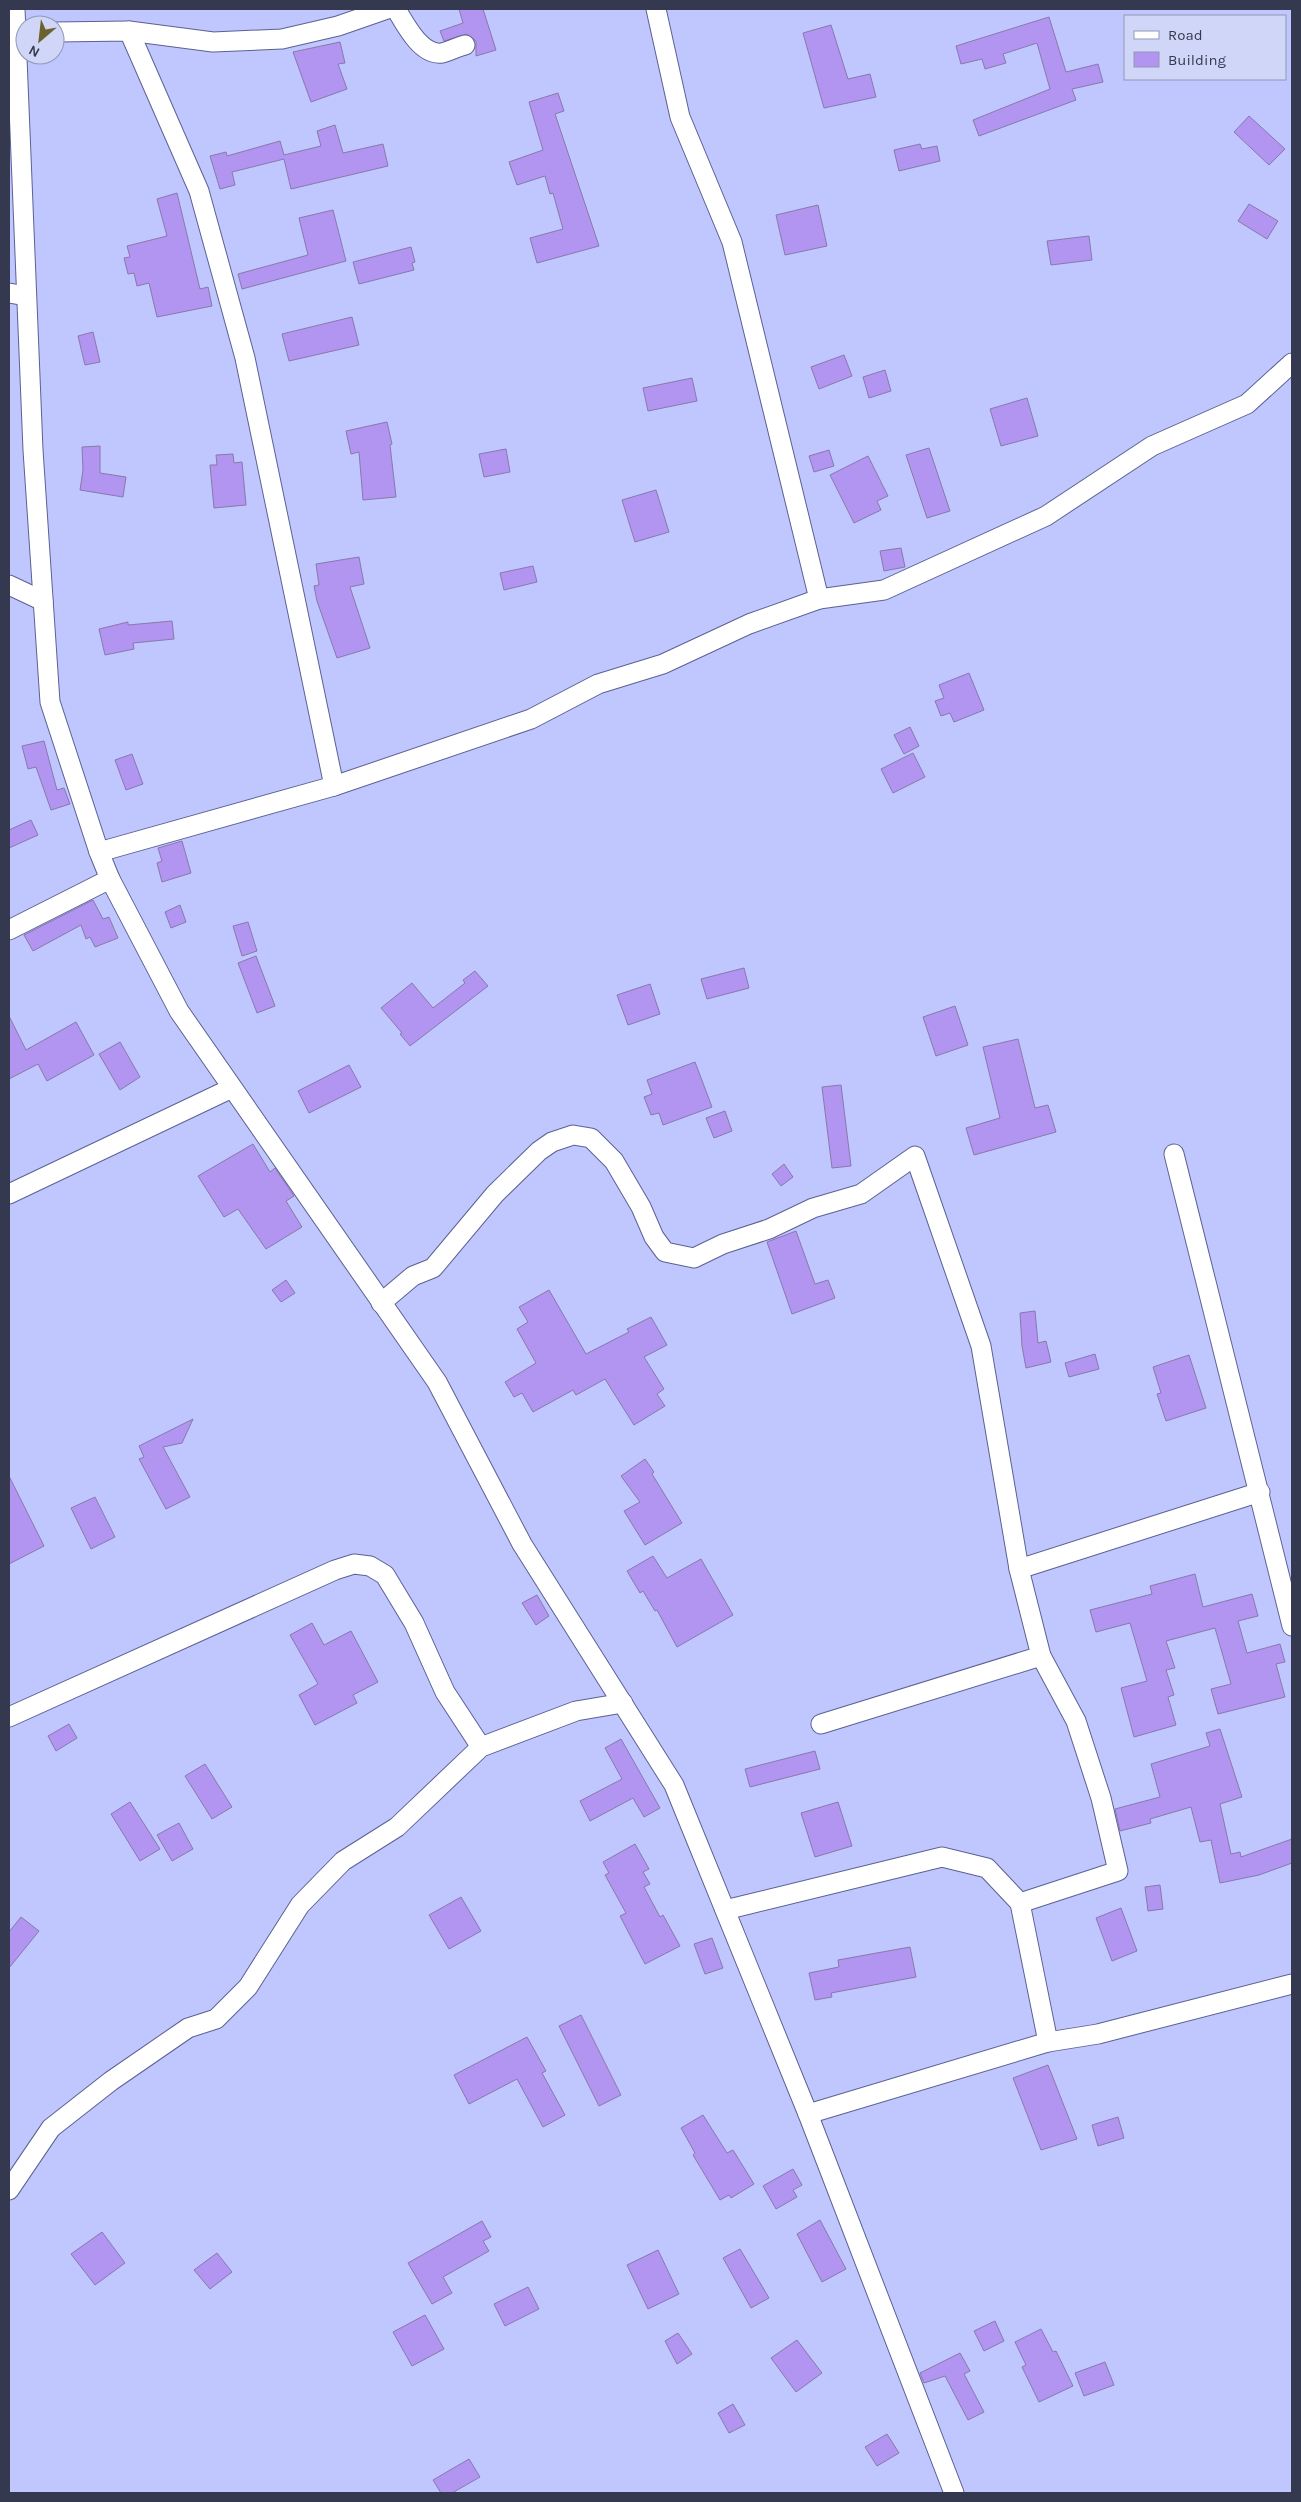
<svg xmlns="http://www.w3.org/2000/svg" width="1301" height="2502" viewBox="0 0 1301 2502" font-family="Karla,sans-serif">
<style>
.building{fill:#b294f1;stroke:#8879ac}
.lines{fill:none;stroke-linecap:round;stroke-linejoin:round}
.minor-casing{stroke:#5b6192;stroke-width:21}
.minor{stroke:#fff;stroke-width:19}
</style>
<rect width="100%" height="100%" fill="#bfc7fe"/>
<g class="building">
<polygon points="459,9 483,9 496,50 476,56 476,41 467,34 444,41 440,31 463,23"/>
<polygon points="1049,17 1066,72 1098,64 1103,82 1072,89 1076,100 979,136 973,120 1050,89 1037,43 1003,54 1006,63 985,69 982,59 961,64 956,46"/>
<polygon points="831,25 848,79 870,74 876,97 824,108 803,33"/>
<polygon points="340,42 345,63 338,64 347,89 311,102 293,52"/>
<polygon points="558,93 564,111 555,114 599,246 537,263 530,238 563,229 553,193 550,194 545,176 517,185 509,162 543,150 529,102"/>
<polygon points="1249,116 1285,149 1269,165 1234,132"/>
<polygon points="335,125 343,153 383,144 388,166 291,189 284,159 232,172 235,185 220,189 210,156 226,152 227,156 280,141 284,155 321,146 317,131"/>
<polygon points="920,144 922,149 937,146 940,161 899,171 894,150"/>
<polygon points="177,193 200,289 208,287 212,306 157,317 149,283 137,286 134,273 128,274 124,258 130,257 127,246 167,236 157,199"/>
<polygon points="1249,204 1278,221 1267,239 1238,221"/>
<polygon points="818,205 827,246 785,255 776,215"/>
<polygon points="333,210 346,261 242,289 238,274 308,255 299,218"/>
<polygon points="1089,236 1092,260 1051,265 1047,241"/>
<polygon points="411,247 415,262 412,263 414,270 359,284 353,262"/>
<polygon points="352,317 359,345 289,361 282,334"/>
<polygon points="93,332 100,362 85,365 78,336"/>
<polygon points="844,355 852,376 819,389 811,367"/>
<polygon points="885,370 891,391 869,398 863,377"/>
<polygon points="692,378 697,401 648,411 643,388"/>
<polygon points="1027,398 1038,436 1001,446 990,409"/>
<polygon points="387,422 392,444 390,445 396,497 363,500 359,452 351,454 346,431"/>
<polygon points="100,446 100,473 126,477 123,497 80,490 83,470 82,447"/>
<polygon points="929,448 950,511 927,518 906,455"/>
<polygon points="506,449 510,472 484,477 479,454"/>
<polygon points="829,450 834,466 814,472 809,456"/>
<polygon points="233,454 234,463 242,462 246,505 214,508 210,465 217,465 216,455"/>
<polygon points="868,456 888,496 877,501 881,510 854,523 830,475"/>
<polygon points="656,490 669,532 635,542 622,500"/>
<polygon points="901,548 905,567 884,571 880,551"/>
<polygon points="359,557 364,584 350,587 370,648 337,658 317,601 314,586 319,585 316,564"/>
<polygon points="533,566 537,582 504,590 500,573"/>
<polygon points="172,621 174,639 133,643 134,649 105,655 99,629 128,622 128,625"/>
<polygon points="969,673 984,710 954,722 950,713 941,716 935,701 944,698 939,685"/>
<polygon points="910,727 919,746 904,754 894,735"/>
<polygon points="44,741 57,790 64,788 70,804 51,810 36,767 28,769 22,746"/>
<polygon points="913,753 925,777 893,793 881,769"/>
<polygon points="132,754 143,784 126,790 115,760"/>
<polygon points="31,820 38,835 9,848 9,830"/>
<polygon points="182,841 191,873 162,882 157,863 162,861 158,848"/>
<polygon points="93,900 103,919 109,917 118,938 95,947 90,937 86,939 81,925 33,951 24,935"/>
<polygon points="180,905 186,922 171,928 165,912"/>
<polygon points="248,922 257,951 242,956 233,926"/>
<polygon points="256,956 275,1006 257,1013 238,963"/>
<polygon points="744,968 749,988 707,999 701,979"/>
<polygon points="475,971 488,986 410,1046 400,1034 402,1033 381,1008 412,983 433,1008 465,983 463,980"/>
<polygon points="650,984 660,1014 628,1025 617,995"/>
<polygon points="955,1006 968,1045 936,1056 923,1017"/>
<polygon points="9,1016 26,1050 76,1022 94,1055 47,1081 38,1064 9,1079"/>
<polygon points="1018,1039 1035,1108 1048,1105 1056,1132 974,1155 966,1128 1000,1118 983,1047"/>
<polygon points="120,1042 140,1077 120,1090 99,1054"/>
<polygon points="695,1062 712,1107 663,1125 659,1113 651,1115 644,1097 652,1094 647,1080"/>
<polygon points="349,1065 361,1087 309,1113 298,1091"/>
<polygon points="841,1085 851,1166 832,1168 822,1087"/>
<polygon points="725,1111 732,1131 714,1138 706,1118"/>
<polygon points="253,1144 270,1172 275,1168 294,1196 286,1201 302,1227 266,1249 238,1209 224,1217 198,1176"/>
<polygon points="784,1164 793,1177 781,1186 772,1174"/>
<polygon points="796,1231 815,1284 828,1280 835,1298 792,1314 767,1242"/>
<polygon points="286,1280 295,1293 281,1302 272,1290"/>
<polygon points="549,1290 586,1354 629,1332 627,1329 651,1317 667,1345 644,1357 664,1389 657,1394 665,1406 634,1425 605,1379 576,1395 573,1390 533,1412 522,1393 514,1397 505,1382 536,1363 517,1329 528,1322 519,1307"/>
<polygon points="1035,1311 1038,1343 1046,1341 1051,1362 1026,1368 1022,1346 1020,1313"/>
<polygon points="1095,1354 1099,1369 1069,1377 1065,1363"/>
<polygon points="1189,1355 1206,1408 1166,1421 1157,1394 1161,1393 1153,1367"/>
<polygon points="193,1419 182,1443 163,1447 190,1497 166,1509 139,1459 144,1457 139,1446"/>
<polygon points="645,1459 654,1472 652,1474 682,1523 645,1545 624,1511 640,1502 621,1476"/>
<polygon points="9,1476 44,1546 9,1564"/>
<polygon points="95,1497 115,1537 91,1549 71,1508"/>
<polygon points="653,1556 667,1578 701,1559 733,1615 677,1647 657,1610 655,1611 643,1591 640,1593 627,1571"/>
<polygon points="1195,1574 1203,1607 1252,1594 1258,1616 1238,1621 1247,1653 1280,1644 1285,1662 1276,1664 1285,1697 1218,1714 1211,1689 1231,1684 1215,1628 1166,1641 1175,1668 1166,1670 1174,1695 1168,1697 1176,1725 1134,1737 1121,1688 1147,1681 1130,1623 1096,1632 1090,1610 1152,1594 1150,1586"/>
<polygon points="537,1595 549,1616 536,1625 522,1603"/>
<polygon points="312,1623 324,1645 351,1631 378,1682 353,1695 357,1703 315,1725 299,1695 318,1684 290,1635"/>
<polygon points="69,1724 77,1738 56,1751 48,1736"/>
<polygon points="1220,1729 1242,1797 1220,1804 1231,1854 1240,1852 1241,1857 1292,1839 1292,1863 1259,1875 1220,1883 1211,1840 1200,1842 1191,1807 1150,1819 1151,1823 1120,1831 1115,1809 1160,1797 1151,1764 1210,1746 1206,1733"/>
<polygon points="621,1739 660,1808 644,1817 633,1798 590,1821 580,1801 622,1779 605,1748"/>
<polygon points="815,1751 820,1769 750,1787 745,1769"/>
<polygon points="205,1764 232,1807 212,1819 185,1776"/>
<polygon points="130,1802 160,1849 140,1861 111,1814"/>
<polygon points="838,1802 852,1846 815,1857 801,1813"/>
<polygon points="179,1823 193,1849 172,1861 157,1835"/>
<polygon points="635,1844 649,1869 643,1872 650,1884 644,1887 660,1917 663,1915 680,1946 645,1964 620,1916 626,1913 605,1875 609,1873 603,1862"/>
<polygon points="1160,1885 1163,1909 1148,1911 1145,1887"/>
<polygon points="461,1897 481,1931 449,1949 429,1915"/>
<polygon points="1121,1908 1137,1951 1112,1961 1096,1918"/>
<polygon points="21,1917 39,1931 9,1968 9,1932"/>
<polygon points="712,1938 723,1968 705,1974 694,1944"/>
<polygon points="910,1947 916,1977 831,1993 832,1997 815,2000 809,1973 839,1967 838,1960"/>
<polygon points="581,2015 621,2095 599,2106 559,2026"/>
<polygon points="527,2037 546,2071 542,2073 565,2115 543,2127 517,2079 469,2104 454,2075"/>
<polygon points="1048,2065 1077,2139 1041,2150 1013,2078"/>
<polygon points="703,2115 727,2153 733,2150 754,2184 731,2198 729,2195 720,2200 693,2155 695,2153 681,2128"/>
<polygon points="1118,2117 1124,2138 1098,2146 1092,2125"/>
<polygon points="793,2169 802,2185 793,2190 797,2197 776,2209 763,2186"/>
<polygon points="820,2220 846,2269 822,2282 797,2234"/>
<polygon points="482,2221 491,2237 483,2241 489,2251 443,2277 452,2293 432,2304 408,2263"/>
<polygon points="102,2232 125,2263 95,2285 71,2254"/>
<polygon points="740,2249 769,2298 751,2308 723,2258"/>
<polygon points="658,2250 679,2294 648,2309 627,2265"/>
<polygon points="217,2253 232,2272 210,2289 194,2270"/>
<polygon points="528,2287 539,2309 505,2326 494,2304"/>
<polygon points="425,2315 444,2349 412,2366 393,2332"/>
<polygon points="995,2321 1004,2341 984,2351 974,2331"/>
<polygon points="1041,2329 1053,2352 1056,2351 1073,2386 1039,2402 1022,2367 1026,2365 1015,2342"/>
<polygon points="678,2333 692,2354 677,2364 665,2341"/>
<polygon points="797,2340 822,2373 796,2392 771,2358"/>
<polygon points="960,2353 970,2371 964,2374 984,2412 968,2420 945,2376 924,2383 920,2373"/>
<polygon points="1105,2362 1114,2385 1084,2396 1075,2373"/>
<polygon points="733,2404 745,2425 729,2433 718,2413"/>
<polygon points="887,2434 899,2453 877,2466 865,2447"/>
<polygon points="469,2459 480,2477 452,2493 441,2493 433,2480"/>
</g>
<g class="lines">
<defs>
<g id="minor">
<polyline points="15,9 33,450 50,702 99,852 110,879 179,1011 437,1382 522,1544 674,1785 808,2114 954,2493"/>
<path d="M396,9c9,15 25,47 46,44 8,-2 15,-6 23,-8"/>
<polyline points="656,9 680,117 732,242 819,599"/>
<polyline points="129,31 199,191 245,358 334,786"/>
<polyline points="55,32 129,31 213,42 282,39 338,26 387,9"/>
<polyline points="9,293 26,296"/>
<polyline points="9,585 43,601"/>
<polyline points="99,852 334,786 531,719 598,684 663,664 749,624 819,599 884,590 1046,516 1152,446 1247,404 1292,363"/>
<polyline points="9,930 110,879"/>
<polyline points="1174,1154 1292,1626"/>
<polyline points="9,1194 232,1088"/>
<polyline points="381,1303 413,1276 433,1268 495,1194 539,1151 552,1142 573,1135 591,1138 614,1161 641,1207 654,1237 665,1252 694,1258 723,1244 769,1229 813,1208 861,1194 915,1156 981,1346 1019,1569"/>
<polyline points="9,1717 335,1570 354,1564 370,1566 385,1575 414,1623 445,1692 481,1747"/>
<polyline points="821,1724 1041,1656 1019,1569 1260,1492"/>
<polyline points="1020,1903 1118,1871 1101,1798 1076,1721 1041,1656"/>
<polyline points="725,1910 942,1857 987,1868 1020,1903 1048,2042"/>
<polyline points="808,2114 1048,2042 1098,2034 1292,1984"/>
<polyline points="9,2190 51,2128 111,2081 188,2028 216,2019 248,1987 300,1905 343,1861 397,1827 481,1747 576,1711 623,1703"/>
</g>
</defs>
<use href="#minor" class="minor-casing"/>
<use href="#minor" class="minor"/>
</g>
<rect width="1301" height="2502" fill="none" stroke="#35394f" stroke-width="20"/>
<rect x="1124" y="15" width="162" height="65" fill="#d0d6f8" stroke="#9297b4"/>
<rect x="1134" y="31" width="25" height="8" fill="#ffffff" stroke="#9297b4"/>
<text x="1168" y="40" font-size="15" fill="#35394f">Road</text>
<rect x="1134" y="52" width="25" height="15" fill="#b294f1" stroke="#9297b4"/>
<text x="1168" y="65" font-size="15" fill="#35394f">Building</text>
<g transform="translate(40 40) rotate(208)"><circle r="24" fill="#d0d6f8" stroke="#9297b4"/>
<path d="M0-4L9 19L0 12L-9 19Z" fill="#6c622e"/>
<text y="-8" font-size="14" font-weight="bold" text-anchor="middle" fill="#35394f">N</text>
</g>
</svg>
